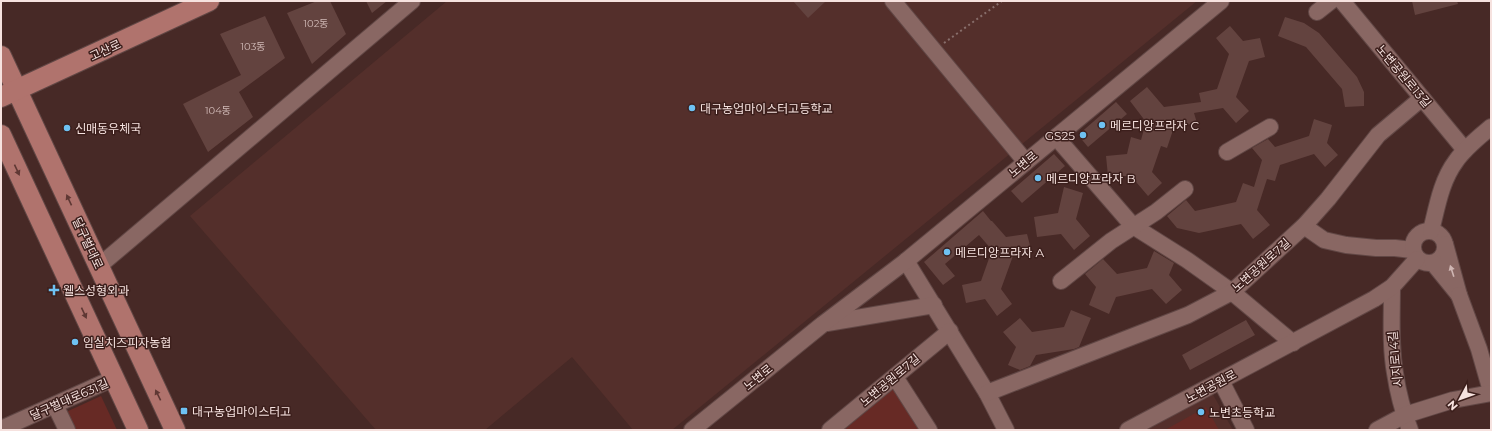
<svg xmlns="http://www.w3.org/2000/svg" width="1492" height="431" viewBox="0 0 1492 431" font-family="Montserrat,'Noto Sans KR',sans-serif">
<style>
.built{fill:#542f2b}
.green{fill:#672a25}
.building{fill:#63433f}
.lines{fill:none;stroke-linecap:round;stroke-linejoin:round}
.minor-casing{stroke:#614745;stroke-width:18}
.major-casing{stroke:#614745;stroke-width:22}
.path{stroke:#886e6b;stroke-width:2;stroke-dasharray:2 3;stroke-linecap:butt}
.minor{stroke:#896763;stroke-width:16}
.major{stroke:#b0736d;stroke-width:20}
.oneway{fill:#5f3834}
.oneway2{fill:#d0b7b4}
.poi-dot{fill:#6ec2f3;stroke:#3c1f1c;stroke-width:1.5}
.labels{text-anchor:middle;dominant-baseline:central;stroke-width:3;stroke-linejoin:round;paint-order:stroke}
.number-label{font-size:10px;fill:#d1bab7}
.street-label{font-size:12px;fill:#f6e2df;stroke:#3c1f1c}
.poi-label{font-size:12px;fill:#f6e2df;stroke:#3c1f1c;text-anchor:start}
</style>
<rect width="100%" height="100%" fill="#472926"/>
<g class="built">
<polygon points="447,1 1197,1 672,430 633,430 572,357 485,430 376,430 190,216"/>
<polygon points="1212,393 1233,430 1146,430"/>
</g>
<g class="green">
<polygon points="893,389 921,430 844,430"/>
<polygon points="101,396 117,430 75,430 66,412"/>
<polygon points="1206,407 1219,430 1165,430"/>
</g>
<g class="building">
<polygon points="317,1 330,1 346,34 312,64 287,13"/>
<polygon points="366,1 387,1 372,13"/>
<polygon points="793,1 826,1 808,18"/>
<polygon points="1412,1 1457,1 1458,4 1415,15"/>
<polygon points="265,16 285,58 239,92 253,117 208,152 183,104 241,75 220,34"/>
<polygon points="1285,17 1304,23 1319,33 1357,77 1364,92 1364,106 1345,107 1342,89 1306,47 1278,36"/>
<polygon points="1230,26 1243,41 1260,38 1265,57 1249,61 1236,97 1249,111 1236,123 1223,108 1194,113 1197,123 1174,127 1167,148 1161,146 1152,172 1162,183 1148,196 1131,176 1108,176 1106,156 1127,154 1131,137 1141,140 1146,122 1130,101 1147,87 1164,107 1201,102 1199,93 1217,89 1229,54 1216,38"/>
<polygon points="1116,102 1127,114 1088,147 1078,135"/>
<polygon points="1314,119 1332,125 1327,143 1338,155 1325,167 1314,154 1280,165 1275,181 1267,179 1257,210 1270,225 1253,239 1241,224 1199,233 1177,228 1167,216 1186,200 1195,211 1236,202 1243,183 1254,187 1262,160 1252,148 1268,139 1275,147 1309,136"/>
<polygon points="1054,154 1065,166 1022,203 1011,191"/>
<polygon points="1064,187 1083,193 1076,219 1090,236 1074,250 1061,234 1037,237 1034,217 1058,213"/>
<polygon points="983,211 991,221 992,221 1006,237 1027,234 1032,253 1013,256 1001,289 1012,304 997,316 985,299 966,303 962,285 981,281 992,250 979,235 945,264 955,276 943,285 924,262"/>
<polygon points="1154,251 1174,263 1169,275 1182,290 1166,304 1152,289 1116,297 1109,314 1089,305 1096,287 1085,274 1103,259 1117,274 1147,268"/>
<polygon points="1071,310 1091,318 1079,347 1074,349 1036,355 1030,366 1020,370 1008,365 1016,347 1003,332 1020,318 1032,332 1064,327"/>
<polygon points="1246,320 1255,335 1190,370 1182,355"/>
</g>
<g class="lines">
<defs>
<g id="minor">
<polyline points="893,1 1026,162"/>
<polyline points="1342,1 1465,150"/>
<polyline points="1317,12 1331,1"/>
<polyline points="1056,137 1133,226 1187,260 1232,292 1293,343"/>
<polyline points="1227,152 1270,127"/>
<polyline points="1304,226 1324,240 1346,245 1376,248 1395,248 1412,250"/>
<circle cx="1429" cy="247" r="16"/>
<path d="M1431,231c6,-24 10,-50 25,-70 9,-13 23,-24 35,-34"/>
<polyline points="906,261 987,393 1006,430"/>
<polyline points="1433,263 1459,295 1445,244"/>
<polyline points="99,266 412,1"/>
<polyline points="1061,281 1111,241 1156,212 1185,189"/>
<path d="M1392,287c0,29 -2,58 3,86 3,20 8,39 15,57"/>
<polyline points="1459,295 1479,349 1491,391"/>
<polyline points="827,323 934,305"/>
<polyline points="895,377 929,430"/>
<polyline points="1221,381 1246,430"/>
<polyline points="987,393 1188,315 1232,292 1304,226 1328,199 1378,135 1422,98"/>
<polyline points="55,405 67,430"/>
<polyline points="1,429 114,378"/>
<polyline points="692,430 823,324 906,261 1221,1"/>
<polyline points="830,430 950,331"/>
<polyline points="1128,430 1374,299 1392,287 1417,259"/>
<polyline points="1377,430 1405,415 1453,400 1491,393"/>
</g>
<g id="major">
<polyline points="1,56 175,430"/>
<polyline points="1,97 209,1"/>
<polyline points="1,135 138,430"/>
</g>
</defs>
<use href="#minor" class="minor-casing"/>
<use href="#major" class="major-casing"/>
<polyline class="path" points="944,43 1002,1"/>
<use href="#minor" class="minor"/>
<use href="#major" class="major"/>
</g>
<defs><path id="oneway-solid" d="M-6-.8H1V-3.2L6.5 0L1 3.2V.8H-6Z"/></defs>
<g class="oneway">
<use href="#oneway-solid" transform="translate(17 170) rotate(65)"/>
<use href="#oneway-solid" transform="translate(69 200) rotate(-115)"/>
<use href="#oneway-solid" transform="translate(84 313) rotate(65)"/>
<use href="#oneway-solid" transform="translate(158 395) rotate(-116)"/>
</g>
<use class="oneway2" href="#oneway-solid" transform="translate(1452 271) rotate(-108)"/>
<g class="poi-dot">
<circle cx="692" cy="108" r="4"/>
<circle cx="1102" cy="125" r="4"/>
<circle cx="67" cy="128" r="4"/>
<circle cx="1083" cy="135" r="4"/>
<circle cx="1038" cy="178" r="4"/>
<circle cx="947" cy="252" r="4"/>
<path d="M52 284h4v4h4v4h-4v4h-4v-4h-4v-4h4z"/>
<circle cx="75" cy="342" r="4"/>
<rect x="180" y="407" width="8" height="8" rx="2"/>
<circle cx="1201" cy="412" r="4"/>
</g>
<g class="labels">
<g class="number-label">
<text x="316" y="23">102동</text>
<text x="253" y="46">103동</text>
<text x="218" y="110">104동</text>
</g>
<g class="street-label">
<text transform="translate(105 50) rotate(-25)">고산로</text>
<text transform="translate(1404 76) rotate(50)">노변공원로13길</text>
<text transform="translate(1023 164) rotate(-40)">노변로</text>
<text transform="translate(88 243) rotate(65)">달구벌대로</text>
<text transform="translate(1261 265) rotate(-42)">노변공원로7길</text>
<text transform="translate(1395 359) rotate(-96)">시지로14길</text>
<text transform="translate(758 377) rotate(-39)">노변로</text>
<text transform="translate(890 380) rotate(-40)">노변공원로7길</text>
<text transform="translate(1211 386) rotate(-28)">노변공원로</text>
<text transform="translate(69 399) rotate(-24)">달구벌대로631길</text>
</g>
<g class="poi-label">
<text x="700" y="108">대구농업마이스터고등학교</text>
<text x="1110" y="125">메르디앙프라자 C</text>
<text x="75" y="128">신매동우체국</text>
<text x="1075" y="135" text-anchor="end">GS25</text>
<text x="1046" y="178">메르디앙프라자 B</text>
<text x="955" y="252">메르디앙프라자 A</text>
<text x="63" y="290">웰스성형외과</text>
<text x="83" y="342">임실치즈피자농협</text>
<text x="192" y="411">대구농업마이스터고</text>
<text x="1209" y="412">노변초등학교</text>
</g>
</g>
<rect width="1492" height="431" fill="none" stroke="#f6e2df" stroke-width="4"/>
<g transform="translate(1460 399) rotate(229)" stroke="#3c1f1c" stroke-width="3" paint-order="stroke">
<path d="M0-3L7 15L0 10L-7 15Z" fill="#f6e2df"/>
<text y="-6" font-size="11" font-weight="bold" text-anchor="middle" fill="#f6e2df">N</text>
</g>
</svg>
